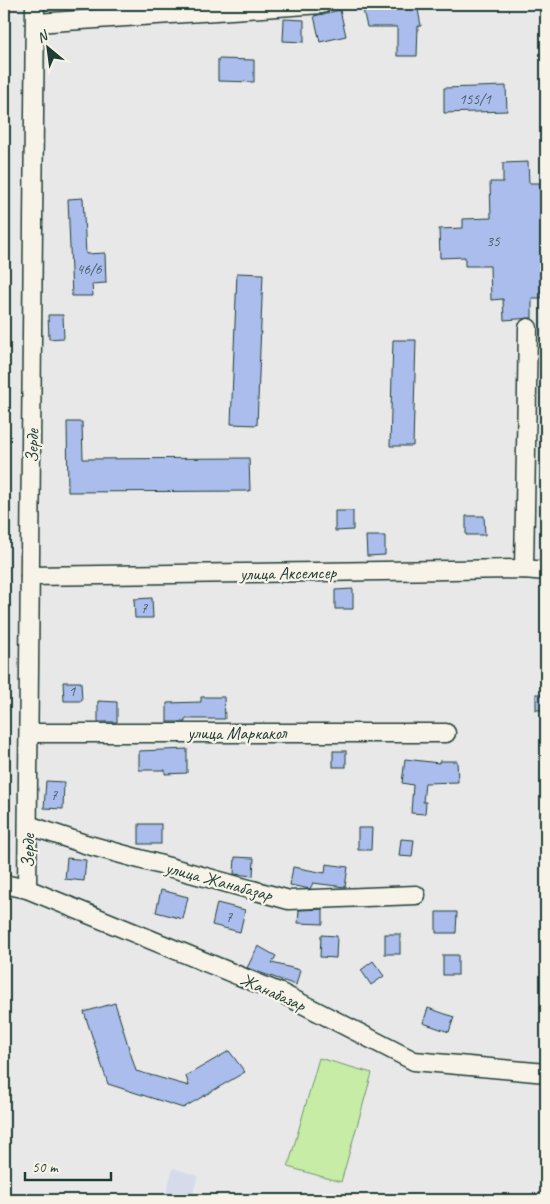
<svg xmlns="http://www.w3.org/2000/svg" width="550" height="1204" viewBox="0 0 550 1204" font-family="Caveat,sans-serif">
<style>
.built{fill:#d5dbea}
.pitch{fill:#c6eca6;stroke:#72946d}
.building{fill:#aabdec;stroke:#1f3d34}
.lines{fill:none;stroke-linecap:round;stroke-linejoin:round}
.minor-casing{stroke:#1f3d34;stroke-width:21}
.minor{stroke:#f7f3e8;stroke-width:18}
.labels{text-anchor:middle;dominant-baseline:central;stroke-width:4.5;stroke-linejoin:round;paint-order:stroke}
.number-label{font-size:15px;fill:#425d62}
.street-label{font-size:18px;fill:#1f3d34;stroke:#f7f3e8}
</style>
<rect width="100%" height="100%" fill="#e8e8e9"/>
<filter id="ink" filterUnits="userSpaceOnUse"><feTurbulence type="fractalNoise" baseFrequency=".02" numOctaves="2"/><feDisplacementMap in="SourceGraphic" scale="10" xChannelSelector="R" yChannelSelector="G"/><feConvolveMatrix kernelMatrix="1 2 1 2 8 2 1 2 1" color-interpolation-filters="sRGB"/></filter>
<g filter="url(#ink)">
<polygon class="built" points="173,1168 198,1176 191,1200 164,1200"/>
<polygon class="pitch" points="319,1058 372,1073 341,1182 288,1167"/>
<g class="building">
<polygon points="402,4 417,4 421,26 418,26 417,56 397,56 397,27 367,27 363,10"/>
<polygon points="340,10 346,36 320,42 314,16"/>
<polygon points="284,19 304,20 304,42 283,41"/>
<polygon points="218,59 254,60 254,82 218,81"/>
<polygon points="506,86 507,111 444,113 444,88"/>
<polygon points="528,162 529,183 540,183 541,221 546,221 546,261 541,261 542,298 532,298 532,318 504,320 503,299 491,300 490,266 465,266 465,257 440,258 439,229 463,228 463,219 491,218 490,182 503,182 503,163"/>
<polygon points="83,198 86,254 105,253 106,283 92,284 93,296 72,296 68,199"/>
<polygon points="237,273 263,274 257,425 231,424"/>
<polygon points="48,315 63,315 64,338 49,339"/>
<polygon points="393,340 416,340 413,446 390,446"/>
<polygon points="67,422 82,422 83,459 249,458 250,491 68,492"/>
<polygon points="335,511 353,511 353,530 335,531"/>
<polygon points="466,516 484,516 485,535 466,535"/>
<polygon points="366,536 385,536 385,555 367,556"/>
<polygon points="353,589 353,609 335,609 335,590"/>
<polygon points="152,598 153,618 135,618 134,599"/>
<polygon points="63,682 81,682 82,701 64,701"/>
<rect x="536" y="694" width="10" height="16"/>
<polygon points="201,697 224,697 225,719 185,719 185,722 167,722 167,703 201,702"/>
<polygon points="98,701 117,702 117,722 98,722"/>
<polygon points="187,749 187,773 165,774 165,770 139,770 139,751"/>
<rect x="333" y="751" width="13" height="16"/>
<polygon points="405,759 439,763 439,761 457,761 458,782 425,783 423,802 426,802 425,814 411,813 413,785 402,783"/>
<polygon points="46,781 64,782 63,809 44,808"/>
<rect x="139" y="824" width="22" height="20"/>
<polygon points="358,828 372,828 371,850 358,850"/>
<polygon points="401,839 414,840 412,857 399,856"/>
<polygon points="235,857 254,858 253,876 234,874"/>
<polygon points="67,858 86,860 84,881 65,879"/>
<polygon points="326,864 348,867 345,887 313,883 310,889 290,885 293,867 325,873"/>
<polygon points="161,890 188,897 183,919 156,912"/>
<polygon points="217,903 245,910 240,932 212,925"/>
<polygon points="323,909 323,924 298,923 299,910"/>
<polygon points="436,912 457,912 456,933 436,933"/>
<rect x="385" y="934" width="15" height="20"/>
<polygon points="321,935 337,936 336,958 320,957"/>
<polygon points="258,946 276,956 272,963 300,970 296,985 247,968"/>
<rect x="443" y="955" width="15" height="20"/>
<polygon points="373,961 384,976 371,985 361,970"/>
<polygon points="115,1003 136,1071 189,1086 186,1076 229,1051 245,1072 183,1108 108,1084 84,1012"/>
<polygon points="428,1008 454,1017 449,1032 423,1023"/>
</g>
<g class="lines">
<defs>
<g id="minor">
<polyline points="36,23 322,4"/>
<polyline points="524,569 528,328"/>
<polyline points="30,576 524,569 546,571"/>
<polyline points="29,733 446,733"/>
<polyline points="28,825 85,844 289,900 416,895"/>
<polyline points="4,884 27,889 281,993 414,1061 546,1073"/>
<polyline points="27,889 35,4"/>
</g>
</defs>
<use href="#minor" class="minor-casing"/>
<use href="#minor" class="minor"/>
</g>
</g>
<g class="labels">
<g class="number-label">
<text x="475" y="99">155/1</text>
<text x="493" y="241">35</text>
<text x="89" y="269">46/6</text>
<text x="144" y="608">7</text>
<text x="72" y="691">1</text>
<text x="54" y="795">7</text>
<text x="229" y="917">7</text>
</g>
<g class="street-label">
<text transform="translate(32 446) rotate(-89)">Зерде</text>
<text transform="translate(288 573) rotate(-1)">улица Аксемсер</text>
<text x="237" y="733">улица Маркакол</text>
<text transform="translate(28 851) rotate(-90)">Зерде</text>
<text transform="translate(219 881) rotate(15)">улица Жанабазар</text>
<text transform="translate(273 992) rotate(24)">Жанабазар</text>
</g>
</g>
<rect width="550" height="1204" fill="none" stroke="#f7f3e8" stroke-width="20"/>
<rect x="10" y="10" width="530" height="1184" fill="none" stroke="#1f3d34" stroke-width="2" filter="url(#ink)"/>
<g transform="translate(48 48) rotate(331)" stroke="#f7f3e8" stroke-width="4" paint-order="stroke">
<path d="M0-4L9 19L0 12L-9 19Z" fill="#1f3d34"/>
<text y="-8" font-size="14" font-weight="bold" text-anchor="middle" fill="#1f3d34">N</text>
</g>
<path d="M25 1172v8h86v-8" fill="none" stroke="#1f3d34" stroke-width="2.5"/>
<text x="32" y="1172" font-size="15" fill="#1f3d34" stroke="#f7f3e8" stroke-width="4" paint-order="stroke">50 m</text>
</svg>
